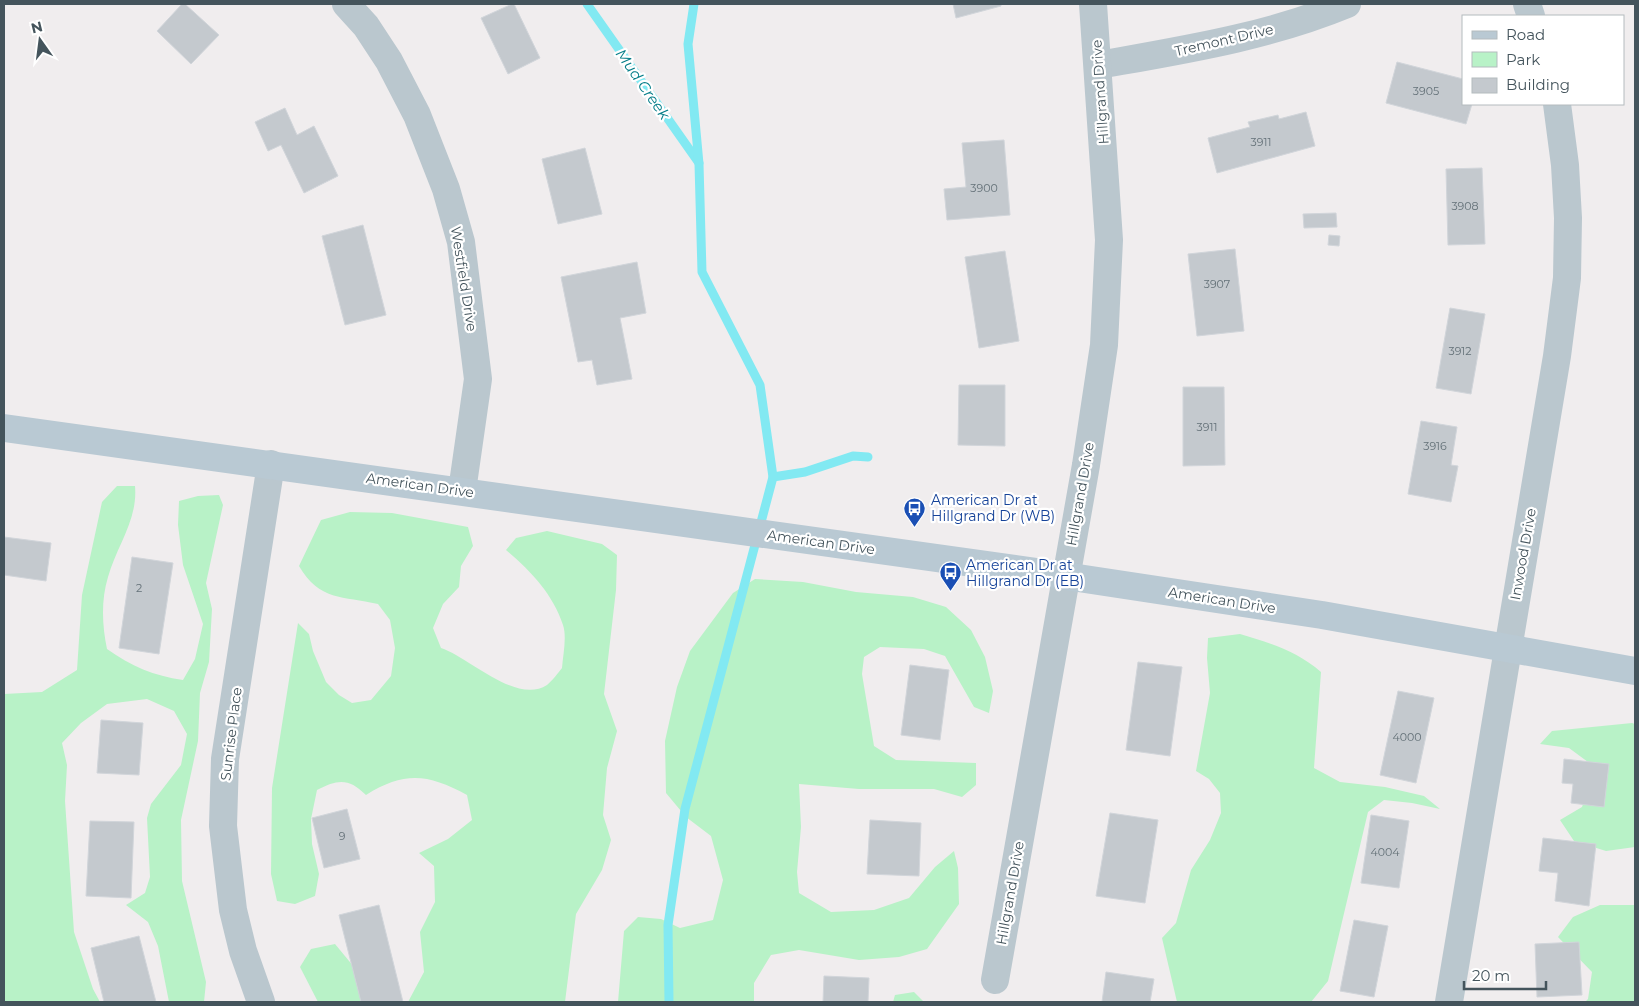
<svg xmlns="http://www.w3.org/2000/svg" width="1639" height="1006" viewBox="0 0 1639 1006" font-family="Montserrat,sans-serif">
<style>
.green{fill:#b8f2c7}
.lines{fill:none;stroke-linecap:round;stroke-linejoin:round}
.stream{stroke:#82e9f2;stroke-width:9}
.building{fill:#c4c9ce;stroke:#d1d5da}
.street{stroke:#bac7ce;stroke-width:28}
.secondary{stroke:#b9c9d3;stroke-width:28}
.labels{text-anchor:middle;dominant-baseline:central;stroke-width:4.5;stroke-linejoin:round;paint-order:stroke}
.number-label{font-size:11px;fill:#647178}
.street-label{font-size:14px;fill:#44545c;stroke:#fff}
.transit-label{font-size:14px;fill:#164399;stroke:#fff;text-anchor:start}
.water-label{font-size:15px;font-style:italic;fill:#067e89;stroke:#fff}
</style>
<rect width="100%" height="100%" fill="#f0edee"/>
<g class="green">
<path d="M117,486h18c3,34 -18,59 -27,91 -7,23 -6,48 -1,72 24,17 47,27 76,31l12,-21 8,-35 -20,-59 -5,-40 1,-24 19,-5 21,-1 4,10 -17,78 6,26 -3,53 -9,31 -2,48 -17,79 1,61 24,101 -2,20h-35l-11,-56 -10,-24 -22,-17 19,-12 5,-16 -3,-59 4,-14 30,-39 6,-31 -13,-23 -27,-12 -40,5 -26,19 -19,20 5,22 -2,36 9,131 19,57 7,13h-96v-308l38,-2 35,-22 5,-75 20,-93z"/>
<path d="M350,512l42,1 76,14 5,19 -12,20 -2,21 -16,17 -10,24 8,20c28,9 75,57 106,37 5,-4 11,-12 15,-17 1,-13 5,-31 1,-43 -10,-31 -33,-55 -57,-75l10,-12 31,-7 55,13 15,11 -1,35 -12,104 13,37 -10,37 -4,47 8,25 -9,30 -26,44 -11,88h-157l16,-30 -4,-40 15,-30 -1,-36 -15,-13 29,-14 24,-19 -5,-25c-39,-21 -62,-24 -101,0 -17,-17 -28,-16 -49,-5l-6,29 1,25 7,30 -4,22 -20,8 -18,-3 -6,-27 1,-86 26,-165 11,11 4,17 13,31 13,13 13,8 19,-3 20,-24 4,-28 -5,-28 -12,-16c-35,-8 -59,-3 -79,-38l22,-46z"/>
<polygon points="755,579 803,582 856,592 913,597 946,607 971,630 985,657 993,691 989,713 974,707 945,656 924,649 880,647 864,657 862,674 874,746 896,760 976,763 976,785 962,797 934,789 859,789 799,784 801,827 797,872 799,893 831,912 874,910 909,898 935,867 954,851 958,868 959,904 927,949 899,957 859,960 799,950 771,955 754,983 754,1002 618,1002 624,931 638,917 661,919 680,928 713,920 723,880 711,836 686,817 666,793 665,741 677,687 690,651 733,593"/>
<path d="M1240,634c30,9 57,17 81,38l-7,96 26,14 45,5 39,9 16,13 -28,-6 -28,-3 -16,12 -40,169 -17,21h-134l-15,-64 14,-15 15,-53 19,-30 11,-27 -1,-20 -11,-14 -13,-8 14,-78 -3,-35 1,-20z"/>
<polygon points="1632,723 1635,724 1635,847 1606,851 1574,841 1560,820 1582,807 1589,787 1588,762 1569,748 1540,744 1552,731"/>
<polygon points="1600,905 1635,905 1635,1002 1585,1002 1588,999 1592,972 1558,937 1573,917"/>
<polygon points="335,944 354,967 375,1002 318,1002 300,967 311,949"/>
<polygon points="914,992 924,1002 893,1002 895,995"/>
</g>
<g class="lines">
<g class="stream">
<polyline points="587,4 699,163"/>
<polyline points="773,477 805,472 853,456 868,457"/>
<polyline points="669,1002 668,925 685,809 773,477 760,385 702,272 699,164 688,44 694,4"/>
</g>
</g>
<g class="building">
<polygon points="182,4 185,4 219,35 191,64 157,31"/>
<polygon points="512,4 514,4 540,58 508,74 481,18"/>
<polygon points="953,4 1001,4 1001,6 956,18"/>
<polygon points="1397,62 1463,79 1463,104 1472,104 1466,124 1386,103"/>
<polygon points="285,108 297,135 314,126 338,176 304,193 281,145 268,151 255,122"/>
<polygon points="1306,112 1315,146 1217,173 1208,138 1250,127 1248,122 1278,115 1279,119"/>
<polygon points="1004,140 1010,215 947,220 944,189 966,187 962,143"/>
<polygon points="585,148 602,214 558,224 542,159"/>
<polygon points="1482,168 1485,244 1448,245 1446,169"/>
<polygon points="1336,213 1337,227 1304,228 1303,214"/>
<polygon points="363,225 386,315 345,325 322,236"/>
<polygon points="1329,235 1340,236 1339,246 1328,245"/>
<polygon points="1235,249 1244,331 1197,336 1188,254"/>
<polygon points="1005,251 1019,341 979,348 965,257"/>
<polygon points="637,262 646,313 620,318 632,379 597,385 592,360 578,362 561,277"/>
<polygon points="1450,308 1485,314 1471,394 1436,388"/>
<polygon points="959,385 1005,385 1005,446 958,445"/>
<polygon points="1183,387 1224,387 1225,465 1183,466"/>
<polygon points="1421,421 1457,427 1451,465 1458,466 1451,502 1408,494"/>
<polygon points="4,537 51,543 46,581 4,575"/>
<polygon points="132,557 173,563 159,654 119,648"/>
<polygon points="1138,662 1182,667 1170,756 1126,750"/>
<polygon points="910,665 949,670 940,740 901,735"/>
<polygon points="1398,691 1434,698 1416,783 1380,775"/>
<polygon points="101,720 143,723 139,775 97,773"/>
<polygon points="1564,759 1609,764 1604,807 1571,803 1573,784 1562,783"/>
<polygon points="347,809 360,859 324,868 312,818"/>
<polygon points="1110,813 1158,820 1145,903 1096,896"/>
<polygon points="1371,815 1409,821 1399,888 1361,883"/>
<polygon points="870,820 921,823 919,876 867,874"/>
<polygon points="90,821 134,822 131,898 86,896"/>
<polygon points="1543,838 1596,844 1589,906 1555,901 1558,873 1539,871"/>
<polygon points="379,905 403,1002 361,1002 339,915"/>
<polygon points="1354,920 1388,926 1374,997 1340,991"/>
<polygon points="139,936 156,1002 104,1002 91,948"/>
<polygon points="1579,942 1582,995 1537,997 1535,944"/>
<polygon points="1106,972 1154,979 1150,1002 1102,1002"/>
<polygon points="824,976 869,978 868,1002 823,1002"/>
</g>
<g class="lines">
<g class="street">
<polyline points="346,4 366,26 389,61 417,115 446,189 461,242 478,379 462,491"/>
<polyline points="1527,4 1531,16"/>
<path d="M1099,65c84,-15 168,-28 248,-61"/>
<polyline points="995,980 1086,465 1104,345 1109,240 1093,4"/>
<polyline points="261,1002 243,951 233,910 223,826 225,759 271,464"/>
<polyline points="1449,1002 1557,356 1567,278 1568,218 1565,165 1557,104"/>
</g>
<polyline class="secondary" points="4,428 1065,576 1322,615 1635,671"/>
</g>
<defs>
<symbol id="bus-pin" viewBox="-11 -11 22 30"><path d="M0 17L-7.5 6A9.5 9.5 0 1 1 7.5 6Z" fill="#1a4fb4" stroke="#fff"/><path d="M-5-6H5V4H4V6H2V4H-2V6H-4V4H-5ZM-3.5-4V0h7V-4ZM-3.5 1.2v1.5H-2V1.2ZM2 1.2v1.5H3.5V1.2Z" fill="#fff"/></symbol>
</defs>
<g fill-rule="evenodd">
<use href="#bus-pin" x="902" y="496" width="25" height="34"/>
<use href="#bus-pin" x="938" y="560" width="25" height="34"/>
</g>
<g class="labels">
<g class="number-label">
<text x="1426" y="91">3905</text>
<text x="1261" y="142">3911</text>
<text x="984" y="188">3900</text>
<text x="1465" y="206">3908</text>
<text x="1217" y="284">3907</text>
<text x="1460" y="351">3912</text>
<text x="1207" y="427">3911</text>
<text x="1435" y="446">3916</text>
<text x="139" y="588">2</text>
<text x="1407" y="737">4000</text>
<text x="342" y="836">9</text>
<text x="1385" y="852">4004</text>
</g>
<g class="street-label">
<text transform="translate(1224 40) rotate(-13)">Tremont Drive</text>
<text transform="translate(1100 92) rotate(-94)">Hillgrand Drive</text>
<text transform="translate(464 279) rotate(81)">Westfield Drive</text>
<text transform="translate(420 485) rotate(8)">American Drive</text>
<text transform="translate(1080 494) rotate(-80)">Hillgrand Drive</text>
<text transform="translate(821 542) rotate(8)">American Drive</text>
<text transform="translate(1523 554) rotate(-80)">Inwood Drive</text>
<text transform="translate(1222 600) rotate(9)">American Drive</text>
<text transform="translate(231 734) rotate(-83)">Sunrise Place</text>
<text transform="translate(1010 893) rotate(-80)">Hillgrand Drive</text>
</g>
<g class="transit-label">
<text x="931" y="500">American Dr at<tspan x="931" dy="16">Hillgrand Dr (WB)</tspan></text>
<text x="966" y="565">American Dr at<tspan x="966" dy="16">Hillgrand Dr (EB)</tspan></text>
</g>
<g class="water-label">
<text transform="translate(643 84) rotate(55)">Mud Creek</text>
</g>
</g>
<rect width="1639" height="1006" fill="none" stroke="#44545c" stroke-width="10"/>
<rect x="1462" y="15" width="162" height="90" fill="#ffffff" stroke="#b4bbbe"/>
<rect x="1472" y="31" width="25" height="8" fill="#b9c9d3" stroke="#b4bbbe"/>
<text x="1506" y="40" font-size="15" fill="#44545c">Road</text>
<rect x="1472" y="52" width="25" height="15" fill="#b8f2c7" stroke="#b4bbbe"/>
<text x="1506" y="65" font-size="15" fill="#44545c">Park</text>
<rect x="1472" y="78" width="25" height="15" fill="#c4c9ce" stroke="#b4bbbe"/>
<text x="1506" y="90" font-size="15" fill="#44545c">Building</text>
<g transform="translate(40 40) rotate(346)" stroke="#ffffff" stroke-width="4" paint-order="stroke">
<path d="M0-4L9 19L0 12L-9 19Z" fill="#44545c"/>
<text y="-8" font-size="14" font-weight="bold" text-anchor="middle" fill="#44545c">N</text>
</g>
<path d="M1464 981v8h82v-8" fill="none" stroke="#44545c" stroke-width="2.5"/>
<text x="1472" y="981" font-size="15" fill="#44545c" stroke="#ffffff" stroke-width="4" paint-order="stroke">20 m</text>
</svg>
